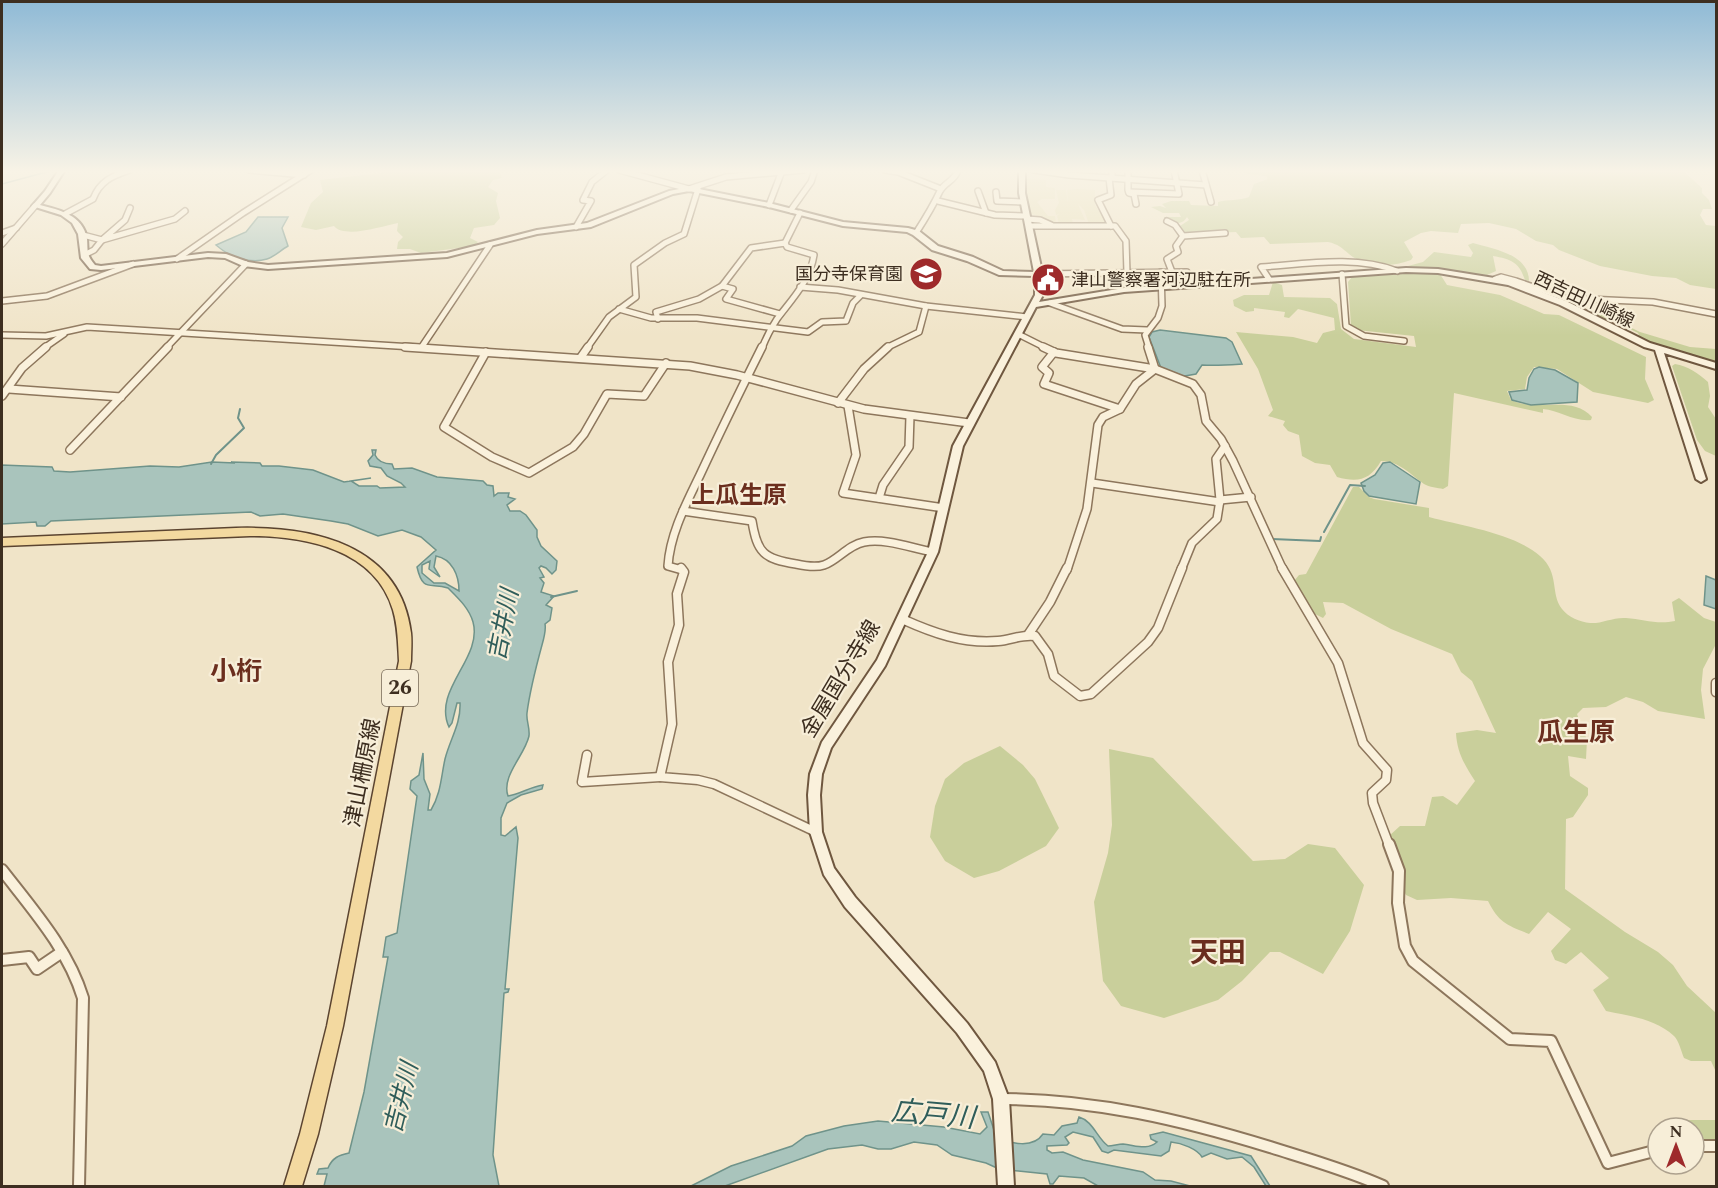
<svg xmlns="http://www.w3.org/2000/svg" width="1718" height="1188" viewBox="0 0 1718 1188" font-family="Spectral,'Noto Sans JP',serif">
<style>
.farmland{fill:#e6deb5}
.green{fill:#c9cf9b}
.water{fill:#a9c4bc;stroke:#6f938a;stroke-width:1.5;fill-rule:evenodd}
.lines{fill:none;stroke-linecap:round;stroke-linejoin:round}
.stream-far1{stroke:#6f938a;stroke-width:1.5}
.stream{stroke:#6f938a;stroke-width:2}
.street-far3-casing{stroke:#8d765c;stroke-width:8}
.street-far2-casing{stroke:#8d765c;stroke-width:10}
.street-far1-casing{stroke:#8d765c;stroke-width:11}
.street-casing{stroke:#8d765c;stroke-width:14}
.secondary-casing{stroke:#6f573f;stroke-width:4}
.primary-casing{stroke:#5b4430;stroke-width:3}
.street-far3{stroke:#faf1dc;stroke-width:5}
.street-far2{stroke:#faf1dc;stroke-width:7}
.street-far1{stroke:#faf1dc;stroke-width:8}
.street{stroke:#faf1dc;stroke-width:10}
.secondary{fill:#faf1dc;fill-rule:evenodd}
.primary{fill:#f3d9a0;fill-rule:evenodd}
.labels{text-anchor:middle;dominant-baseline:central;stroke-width:4.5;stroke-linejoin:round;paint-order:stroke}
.far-poi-label{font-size:18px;fill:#3d2e20;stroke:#f7eed8;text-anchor:end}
.far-street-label{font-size:18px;fill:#3d2e20;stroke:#f7eed8}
.shield{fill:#f7eed8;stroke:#756857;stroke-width:1.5}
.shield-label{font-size:21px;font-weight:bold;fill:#3d2e20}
.street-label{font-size:22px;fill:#3d2e20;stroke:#f7eed8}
.neighbourhood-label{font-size:24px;font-weight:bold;fill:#6b2e1e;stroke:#f7eed8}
.water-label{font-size:24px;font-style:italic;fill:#2f5d5a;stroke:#f7eed8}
.quarter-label{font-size:26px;font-weight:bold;fill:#6b2e1e;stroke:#f7eed8}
.near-neighbourhood-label{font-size:28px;font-weight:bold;fill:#6b2e1e;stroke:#f7eed8}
.near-water-label{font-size:28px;font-style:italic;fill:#2f5d5a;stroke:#f7eed8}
</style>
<rect width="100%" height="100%" fill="#f0e4c8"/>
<g class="farmland">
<polygon points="1026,179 1046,180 1046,187 1055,188 1055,199 1042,199 1037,202 1048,216 1055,216 1056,224 1037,218 1036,215 1028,214 1024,190"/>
<polygon points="1076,189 1095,190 1095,205 1108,225 1089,224 1084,210 1078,204 1085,220 1072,219 1073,224 1059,224 1057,216 1059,214 1056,215 1055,210 1059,203 1056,190 1066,190 1068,204 1067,190"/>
</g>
<g class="green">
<path d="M384,170h115l3,8 -9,2 -5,7 10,6 -2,8 4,17 -6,7 -20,3 -4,10 8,4 -4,4 -53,7 -11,-4h-13l1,-7 5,-5 -6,-6 1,-8c-16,3 -53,16 -64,3l-18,4 -15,-3 10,-24 12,-11 -3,-12 61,-7z"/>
<path d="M1239,170h443l20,18v5l7,7 3,9h-9l-3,6 6,10 10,1v63l-26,-4 -14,-7 -24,-2 -52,-10 -41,-16 -6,-5 -17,-4 -20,-12 -27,-6 -28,1 -3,9 -27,-2 -10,2 -17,9 9,15 -2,3c-18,7 -46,8 -62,-6 -7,-6 -11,-10 -21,-12l-58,2 -6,-7 -23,1 -5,-6 -50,2 -6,-8 9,-6 -2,-3c-5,9 -14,6 -23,3v-3h17l-2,-4h-16l-12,-6 9,-1 6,2 -4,-4 9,-3h18l2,4 27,1v-4c11,-3 21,-1 31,-5l5,-13 14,-5 -2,-3 -18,-2z"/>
<path d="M1473,243c20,6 56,11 56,38l-4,-1c-6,-18 -14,-21 -32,-24l3,15 -9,4 -79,-9 15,-4 11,-10 37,5 2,-4 -5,-8z"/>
<path d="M1421,273l19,1 7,11 53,10 44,19 15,1 87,42 -1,22 9,21 -6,3 -55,-11 -36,-23 -23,-2 -7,10 -2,12 -18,2 4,9c26,13 61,-6 81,17l-1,3c-17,2 -32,-10 -48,-11v4l-89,-20 -6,93 -5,3c-5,-1 -14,-2 -19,-5 -14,-10 -25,-23 -43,-23 -11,19 -23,22 -44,16l-7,-12 -15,-2 -13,-7 -3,-21 -11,-4 -5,-6 2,-4 -17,-5 5,-6 -15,-41 -22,-37 57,5 24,6 6,-10 12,-3 -1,-12 -36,-9 -9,9 -5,-1 1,-5 -31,-4v3l-8,1 -12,-6 -1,-6 11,-5h25l4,-13 9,3 2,12 46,1 7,6 4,25 13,10 62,8 -2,-11 -57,-6 -6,-5 -3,-43 4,-5z"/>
<polygon points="1599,312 1640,332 1690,347 1716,349 1716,364 1655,346 1640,338 1638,333 1612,320 1607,322 1596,315"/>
<path d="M1675,364c13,2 23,9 33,18l2,14 -2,11 8,12v37l-11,-5 -8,-11 -25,-74z"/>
<path d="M1353,487h6l10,10 5,2 55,9v9c33,9 85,16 111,39 20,17 10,38 22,53 6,8 18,13 28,14 11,1 23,-6 36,-5 17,1 31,7 49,3l-3,-19 7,-4 25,20 12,4v22l-13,25 -2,21 4,29 -47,-8 -15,-9 -17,-5 -20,10 -23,1 -6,6 10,26 -1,19 -18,-3 2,20 18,12v7l-15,22 -7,2 -1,70 60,43 33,20 15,13 14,21 29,27v59l-5,-11h-20l-7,-3c-3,-7 -5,-17 -10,-22 -18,-17 -44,-20 -68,-25l-13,-21 16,-12 -28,-26 -15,12 -11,-4 -4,-9 20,-22 -23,-17 -19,22c-22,-9 -30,-11 -41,-33l-37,-3 -34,2 -11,-5 -4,-7 -13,-52 11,-10h25l7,-29 11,-1 14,9 18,-24c-11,-17 -18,-29 -19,-48l21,-3 19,3 -24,-52 -11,-9 -9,-18 -61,-25 -48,-26 -20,-1 3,12 -3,4 -12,-6 -17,-31 5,-6 7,-1z"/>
<polygon points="1000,746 1023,765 1035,779 1059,828 1046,846 999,871 974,878 945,861 930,837 935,806 945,779 964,763"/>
<polygon points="1109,749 1153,758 1253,861 1285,859 1308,844 1335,848 1364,885 1350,931 1323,974 1280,952 1270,952 1242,981 1218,1000 1164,1018 1121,1006 1103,981 1094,902 1108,853 1112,825"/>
<polygon points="1685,1120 1716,1120 1716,1142 1698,1142 1694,1136 1694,1128 1690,1128"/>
</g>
<g class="water">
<path d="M258,217h30l-6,11 6,18c-7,4 -14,11 -21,13 -17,5 -38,-2 -51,-14l30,-13z"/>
<path d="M1160,330l66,8 6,4 10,22c-14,1 -26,2 -40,1l-6,9 -17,3 1,-2 -19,-7 -12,-31 3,-5z"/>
<polygon points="1539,367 1555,370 1578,383 1577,402 1531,405 1512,400 1509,392 1527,390 1529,378 1534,369"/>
<path d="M372,450h4l-1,5c3,7 9,9 17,9l2,5 18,-1 25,9 46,4 4,4 6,1 1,10 4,-3h11l-1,4 7,2 -8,6 3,6h10l6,4 11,15v7l4,9 16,15 -1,9 -4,4 -6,-6 -5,-2 -2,2 5,9 -4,1 4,5 -3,9 13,4 -8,9 6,3 -2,12 -5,4c1,5 -1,14 -3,21 -6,22 -12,44 -15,68 -1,8 3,14 2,23 -4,19 -28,40 -21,60 12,-2 22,-9 35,-11l-1,4 -21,6 -14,8 -6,15v17l4,1 11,-9 2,11 -13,151h4l-1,3 -4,1 -11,162 6,31h-175l3,-12h-10l2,-5 9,-1c4,-10 11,-13 21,-15l15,-61 24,-135h-5l3,-20 11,-4 20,-137 -7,-7 1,-8 8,-6 4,-22 1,26 6,15 -2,16h3c10,-17 10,-33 14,-51 5,-20 16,-35 15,-56h-3l-5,20 -3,4c-17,-37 34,-69 24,-105 -4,-14 -15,-24 -25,-34 -18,-6 -25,5 -31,-21l19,-17 -15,-13 -19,-7 -24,6 -30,-12 -17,-3 -48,-7 -23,2 -9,-4 -200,9 -6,5h-8l-1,-4 -34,2v-59l50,2 2,4 16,1 80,-6 29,1 33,-5 23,1 -4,-1 29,1 2,3h17l34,4 31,12 27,-4 -20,3 8,5h18l3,2 25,-1 -4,-4 -14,-7 -6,-8 -11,-2 -2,-5 5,-6zM436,556c16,3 23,19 23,35l-14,-8h-11l-12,-10v-8l8,-4 -1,8 11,8 -6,-10z"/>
<polygon points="1390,462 1420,482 1416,504 1369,496 1364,491 1361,483 1375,475 1383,463"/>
<polygon points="1706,576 1716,580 1716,609 1704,605"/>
<path d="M981,1112h7l8,24c14,8 37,13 47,-2l11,1 8,-9 15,-3 2,-6c14,4 18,21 29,29 5,0 10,-2 15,-2 12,1 24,7 34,-2l-6,-3 -1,-4 13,-3 88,24 19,30h-4l-12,-19 -12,-10 -15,2 -16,-6 -9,4c-5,-8 -20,-14 -31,-15l-2,9 -8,5 -47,-6 -6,3 -6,-2 -9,-14 -20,-5 -8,5 4,6 -2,2 -20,1v4l5,3 11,-1 20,8 60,12 12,8 16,1 19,5h-92l-14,-8 -25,-2 -6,8h-3l-3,-10 -48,-5 -13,-6 -34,-8 -15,-10 -23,-3 -23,7h-13l-16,-4 -34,4 -103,37h-34l40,-20 61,-20 14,-10 38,-10 34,-5 66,6 36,7 7,-7z"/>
</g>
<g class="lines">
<polyline class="stream-far1" points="2,184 54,170"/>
<g class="stream">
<polyline points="211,464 216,455 244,428 238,418 240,409"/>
<polyline points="1324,532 1350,485 1365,486"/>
<polyline points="1272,539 1320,541 1321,537"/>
<polyline points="551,597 577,591"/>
</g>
<defs>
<g id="street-far3">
<polyline points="249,170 304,175"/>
<polyline points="619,170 689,189 726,177 804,170"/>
<polyline points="885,170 898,172 941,189"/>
<polyline points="1034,170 1069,175 1206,185"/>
<polyline points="1128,170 1128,190 1129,193 1134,194 1136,204"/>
<polyline points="1202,170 1211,202"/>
<polyline points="978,191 986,213"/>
<polyline points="996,192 997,201 1024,202"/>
<polyline points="1129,192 1179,194 1174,170"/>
<polyline points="938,201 995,215 1026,216"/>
<polyline points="769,205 782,171"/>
<polyline points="130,208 125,220 102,240 175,219 185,211"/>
<polyline points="791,210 811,182 815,170"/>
<path d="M65,214l28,-15c7,-18 19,-23 37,-29"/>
<polyline points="1027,219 1040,220 1051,225"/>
<polyline points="1167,221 1175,225 1183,236"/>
<polyline points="1029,226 1115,226 1126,241 1127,273"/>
<polyline points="1111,226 1098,200 1111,195 1109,178 1112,177 1112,170"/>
<polyline points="576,227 591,201 583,200 592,182 607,170"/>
<polyline points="2,233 16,228"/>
<path d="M916,233c9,-14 17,-27 24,-42 5,-9 15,-10 18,-21"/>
<polyline points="83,235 102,240 94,250 84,255"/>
<polyline points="785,243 800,213"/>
<polyline points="2,244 35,206"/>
<polyline points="177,259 243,213 311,170"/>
<polyline points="1172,272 1167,259 1178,252 1176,246 1183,236 1225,233"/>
<polyline points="1039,274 1187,272 1195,285"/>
<polyline points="1342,274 1346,326 1364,336 1404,341"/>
<path d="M1269,279l-8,-12c44,-3 94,-12 136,4"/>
<polyline points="1495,279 1501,277 1516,281 1565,298 1653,302 1716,314"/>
<polyline points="722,286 733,289 726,299 780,314"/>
<polyline points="800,287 838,290 926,306 1027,317"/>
<polyline points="2,301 47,296 133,264"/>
<polyline points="1050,303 1122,329 1147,330"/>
<polyline points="619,309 651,318 697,318 808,332 822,322 846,321 853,303 861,295"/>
<path d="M658,319l-2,-7 43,-13 23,-13 29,-38 34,-5 2,4 27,8c-4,26 -22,44 -37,64 -6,9 -11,19 -15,29"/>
<polyline points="1018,334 1046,348"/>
<polyline points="2,335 46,336 87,327 429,348"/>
<polyline points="44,348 64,334"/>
<polyline points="166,348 246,264"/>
<polyline points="421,348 490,245"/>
<polyline points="587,348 609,317 636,297 634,265 665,243 684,234 698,189"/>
<polyline points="886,348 919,332 926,306"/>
<polyline points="1149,348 1145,335 1158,318 1162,306 1161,272"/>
</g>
<g id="street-far2">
<polyline points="405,347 690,366 737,375 864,409 969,423"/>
<polyline points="1043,347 1056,353 1155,369 1193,384 1201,395 1206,421 1221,439 1233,461 1283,570"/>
<polyline points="1148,347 1155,369"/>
<polyline points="486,352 444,427 492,457 529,473 573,447 584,434 607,394 644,396 666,363"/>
<polyline points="1054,352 1042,367 1049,373 1044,384 1120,409"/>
<polyline points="581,357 588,347"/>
<polyline points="9,389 121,397"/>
<polyline points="2,396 22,368 46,347"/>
<polyline points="838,403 864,369 888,347"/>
<polyline points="848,406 856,455 843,493 944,508"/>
<polyline points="70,450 168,347"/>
<polyline points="1092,483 1220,502"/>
<polyline points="879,498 883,485 909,447 910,416"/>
<polyline points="1220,500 1216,459 1225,446"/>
<path d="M683,511l69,10c5,32 12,38 44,43 9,2 19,4 28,1 14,-5 24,-20 40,-23 22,-4 47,6 69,10"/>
<path d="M682,570l-14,-4c2,-32 18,-62 32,-91 20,-43 41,-86 62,-128"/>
<polyline points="1067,570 1087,509 1098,425 1103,417 1120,409 1136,384 1155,369"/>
<polyline points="1181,570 1192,543 1217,519 1220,500 1251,497"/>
</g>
<g id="street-far1">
<polyline points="681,568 684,572 677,594 679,625 668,662 672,724 660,777 698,780 714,784 816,832"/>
<polyline points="1282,568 1338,663 1363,743 1387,770 1386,780 1372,793 1373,803 1389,845"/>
<path d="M902,619c31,14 61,25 96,22 13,-1 24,-7 37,-5l13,18 6,22 26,20 11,-2 57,-52 10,-14 24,-60"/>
<polyline points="1028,635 1050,602 1067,568"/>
<polyline points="1716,683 1716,692"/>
<polyline points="587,755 582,782 660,777"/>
</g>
<g id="street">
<polyline points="1389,844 1399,871 1398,903 1405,946 1413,961 1510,1039 1551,1041 1608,1163 1658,1150"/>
<path d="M2,870c31,40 66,79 81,128l-4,188"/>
<polyline points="2,960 29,957 37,969 62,952"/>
<path d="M1001,1099c93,0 181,21 269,48 38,12 77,23 113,39"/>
<polyline points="1694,1146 1716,1146"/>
</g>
<path id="secondary" d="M59,170h6l-15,23 -10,12c20,5 43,10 47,34 1,12 -1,16 8,26l6,1 107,-13 18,1 22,8 20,3 179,-12 90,-23 50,-7 82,-32 20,-4 80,16 74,19 65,6 11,3 19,15 35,11 30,14 31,1 -15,-79v-23h6v23l19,88 -1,14 -4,7 85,-14 282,-20 32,1 75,12 53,20 84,42 66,20v6l-52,-16 42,126 -5,3 -5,-3 -41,-129 -11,-3 -84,-42 -52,-20 -70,-12 -32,-1 -282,20 -88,15 -73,139 -25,106 -53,114 -54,82 -9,26 -2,21 2,37 12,36 21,29 112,126 28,39 14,37 5,87h-16l-5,-87 -9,-28 -27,-38 -112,-126 -21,-32 -14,-43 -2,-37 2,-21 12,-32 55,-82 51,-108 25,-106 82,-151v-19l-36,-1 -32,-14 -35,-11 -19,-15 -6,-3 -64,-6 -74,-19 -80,-16 -16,3 -82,33 -54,7 -90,23 -179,12 -25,-3 -18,-8 -17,-1 -107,13 -11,-1 -9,-11 -3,-24 -6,-11 -11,-8 -29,-9 13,-15z"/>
<path id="primary" d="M236,528c75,-2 164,15 175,105 1,9 0,19 0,28l-68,365 -25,108 -16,52h-18l16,-52 27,-108 72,-365c-1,-18 -1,-34 -6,-51 -18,-61 -88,-74 -143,-74l-248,10v-8z"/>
</defs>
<use href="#street-far3" class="street-far3-casing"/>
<use href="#street-far2" class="street-far2-casing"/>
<use href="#street-far1" class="street-far1-casing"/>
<use href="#street" class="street-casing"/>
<use href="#secondary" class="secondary-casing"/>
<use href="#primary" class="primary-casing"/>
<use href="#street-far3" class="street-far3"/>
<use href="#street-far2" class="street-far2"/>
<use href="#street-far1" class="street-far1"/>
<use href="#street" class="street"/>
<use href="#secondary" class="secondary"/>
<use href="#primary" class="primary"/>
</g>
<linearGradient id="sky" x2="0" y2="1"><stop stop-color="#8fbad6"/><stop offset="0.51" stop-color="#f8f3e6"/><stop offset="1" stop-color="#f8f3e6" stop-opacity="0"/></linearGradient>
<rect width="1718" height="336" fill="url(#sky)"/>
<defs>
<symbol id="school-disc" viewBox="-11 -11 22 22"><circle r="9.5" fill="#9e2a2b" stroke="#f7eed8"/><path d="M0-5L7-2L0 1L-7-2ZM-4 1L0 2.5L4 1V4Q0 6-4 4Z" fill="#fff"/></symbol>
<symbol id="civic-disc" viewBox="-11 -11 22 22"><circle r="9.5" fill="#9e2a2b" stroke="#f7eed8"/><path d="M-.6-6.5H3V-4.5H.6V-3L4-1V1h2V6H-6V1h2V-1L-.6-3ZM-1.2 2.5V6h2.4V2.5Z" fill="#fff"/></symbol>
</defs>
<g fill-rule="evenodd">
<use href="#school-disc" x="907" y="255" width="38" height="38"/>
<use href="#civic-disc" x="1029" y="261" width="38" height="38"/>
</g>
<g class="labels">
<g class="far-poi-label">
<text x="903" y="274">国分寺保育園</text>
<text x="1071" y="280" text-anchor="start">津山警察署河辺駐在所</text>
</g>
<g class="far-street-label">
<text transform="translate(1584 300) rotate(25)">西吉田川崎線</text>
</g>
<rect class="shield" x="382" y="670" width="36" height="36" rx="4.5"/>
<g class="shield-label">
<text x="400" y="688">26</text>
</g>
<g class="street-label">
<text transform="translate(841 679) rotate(-59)">金屋国分寺線</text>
<text transform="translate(363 773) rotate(-79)">津山柵原線</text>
</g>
<g class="neighbourhood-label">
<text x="739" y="496">上瓜生原</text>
</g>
<g class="water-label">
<text transform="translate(504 625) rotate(-79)">吉井川</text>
<text transform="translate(402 1098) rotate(-76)">吉井川</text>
</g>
<g class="quarter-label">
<text x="236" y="672">小桁</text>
<text x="1576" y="733">瓜生原</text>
</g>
<g class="near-neighbourhood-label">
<text x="1218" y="953">天田</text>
</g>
<g class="near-water-label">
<text transform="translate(933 1115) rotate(5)">広戸川</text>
</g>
</g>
<rect width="1718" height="1188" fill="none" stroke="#3d2e20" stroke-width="6"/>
<g transform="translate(1676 1146)"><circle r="28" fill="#f7eed8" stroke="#ada18e" stroke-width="1.5"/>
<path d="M0-4.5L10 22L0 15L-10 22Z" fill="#9e2a2b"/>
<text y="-9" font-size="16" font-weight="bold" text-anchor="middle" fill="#3d2e20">N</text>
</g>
</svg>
